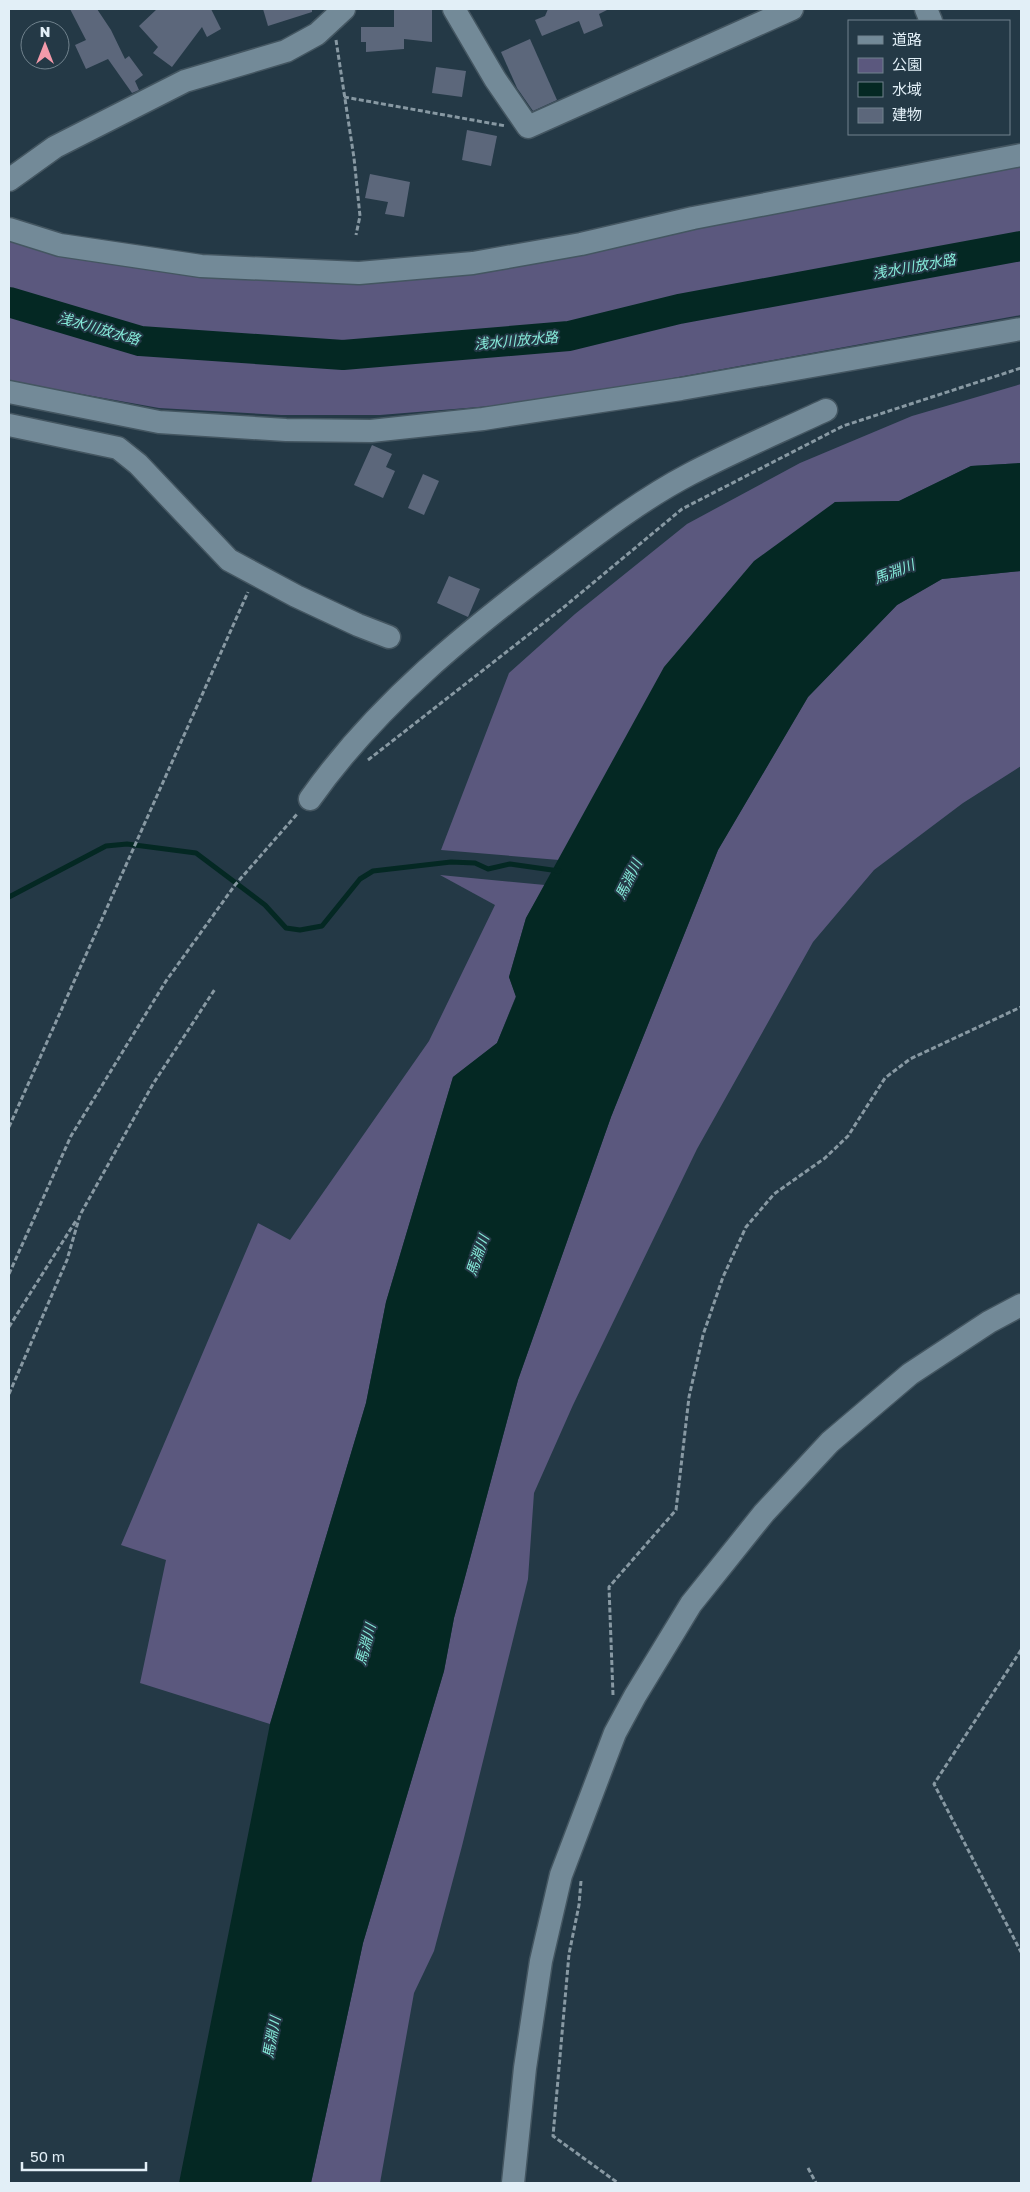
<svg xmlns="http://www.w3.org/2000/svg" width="1030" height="2192" viewBox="0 0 1030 2192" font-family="'Golos Text','Noto Sans JP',sans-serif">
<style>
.green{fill:#5b587e}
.water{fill:#042823}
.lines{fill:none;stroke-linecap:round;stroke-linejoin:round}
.stream{stroke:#042823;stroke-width:5}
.river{stroke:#042823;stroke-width:30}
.building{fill:#5c677b}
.minor-casing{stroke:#445661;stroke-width:25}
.path{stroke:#8899a3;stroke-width:3;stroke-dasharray:5 2.5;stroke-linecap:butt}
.minor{stroke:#738a98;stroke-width:22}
.labels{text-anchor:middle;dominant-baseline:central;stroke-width:4;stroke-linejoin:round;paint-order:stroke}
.water-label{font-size:14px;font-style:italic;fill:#85ead9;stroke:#243946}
</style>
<rect width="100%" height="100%" fill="#243946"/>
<g class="green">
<polygon points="1021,162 1021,315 541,402 380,415 281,415 159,408 9,381 9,235 357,278"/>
<polygon points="1021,384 1021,463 971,466 899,501 835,502 578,826 559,860 441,850 509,673 575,614 687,524 800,463 912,416"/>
<polygon points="1021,571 1021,766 963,803 874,870 813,942 697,1149 573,1405 534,1493 528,1579 462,1846 434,1951 414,1993 380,2183 311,2183 363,1943 444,1671 454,1618 518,1380 611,1117 718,850 808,697 897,605 942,579"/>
<polygon points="440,875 545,885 526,918 509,977 516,996 497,1043 453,1077 386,1302 366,1403 270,1724 140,1683 166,1560 121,1545 258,1223 290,1240 429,1041 495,905"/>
</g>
<polygon class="water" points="1021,463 1021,571 942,579 897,605 808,697 718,850 611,1117 518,1380 454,1618 444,1671 363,1943 311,2183 179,2183 270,1724 366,1403 386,1302 453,1077 497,1043 516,997 509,977 526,918 664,667 754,561 835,502 899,501 971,466"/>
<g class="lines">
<polyline class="stream" points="9,897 106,846 127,844 196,853 265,905 286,928 300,930 322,926 360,879 373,871 451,862 475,863 488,869 510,864 559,871"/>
<polyline class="river" points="9,302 140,341 343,355 569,336 679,309 1021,246"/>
</g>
<g class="building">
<polygon points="70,9 97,9 111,30 125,59 129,56 143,75 135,81 139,90 132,93 108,59 86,69 75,45 86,40"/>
<polygon points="157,9 211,9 221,29 207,37 202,27 172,67 153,53 158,47 139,26"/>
<polygon points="263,9 312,9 312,12 268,26"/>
<polygon points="394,9 432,9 432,42 404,39 404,49 366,52 366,42 361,42 361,27 394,27"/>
<polygon points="548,9 609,9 599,14 603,26 584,34 579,21 542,36 535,20 545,16"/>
<polygon points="530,39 557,100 533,111 517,88 501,52"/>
<polygon points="436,67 466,71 462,97 432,93"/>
<polygon points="467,130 497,136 491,166 462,160"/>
<polygon points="370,174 410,182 404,217 385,214 388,202 365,198"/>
<polygon points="372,445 392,454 386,467 395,471 383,498 354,485"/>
<polygon points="423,474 439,481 424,515 408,508"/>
<polygon points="449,576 480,589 468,617 437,603"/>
</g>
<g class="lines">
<defs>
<g id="minor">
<polyline points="454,9 495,79 528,127 792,9"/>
<polyline points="926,9 931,21"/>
<polyline points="9,180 55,147 185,81 286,51 317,34 344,9"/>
<polyline points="9,229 60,245 201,266 359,273 473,263 581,244 693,218 1021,155"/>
<polyline points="9,392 159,422 286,430 371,431 483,419 681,389 1021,329"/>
<polyline points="9,425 118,448 138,464 229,560 296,596 358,625 389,637"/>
<path d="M310,799c67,-95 159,-169 251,-238 41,-31 83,-63 129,-87 44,-23 91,-43 136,-64"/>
<polyline points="513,2183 525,2068 541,1961 561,1875 615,1733 635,1696 691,1604 764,1513 830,1442 910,1374 989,1322 1021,1305"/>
</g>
</defs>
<use href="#minor" class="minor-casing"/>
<g class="path">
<polyline points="336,40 354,158 360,216 356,235"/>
<polyline points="344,97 506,126"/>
<polyline points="368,760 564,607 682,509 843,426 1021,368"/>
<polyline points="9,1127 248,592"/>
<polyline points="9,1274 71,1136 166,981 235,885 298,813"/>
<polyline points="9,1327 77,1219"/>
<polyline points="9,1394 67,1260 80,1215 153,1084 215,989"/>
<polyline points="1021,1650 934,1784 1021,1952"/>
<polyline points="613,1695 609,1587 676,1510 689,1397 703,1335 723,1277 746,1227 774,1194 825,1158 848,1136 885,1078 910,1059 1021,1007"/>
<polyline points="581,1881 579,1905 569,1954 553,2136 618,2183"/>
<polyline points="808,2168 816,2183"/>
</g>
<use href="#minor" class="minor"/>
</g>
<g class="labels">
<g class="water-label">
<text transform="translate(914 266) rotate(-10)">浅水川放水路</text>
<text transform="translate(99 328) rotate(16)">浅水川放水路</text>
<text transform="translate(516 340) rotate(-5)">浅水川放水路</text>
<text transform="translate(894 571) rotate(-21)">馬淵川</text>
<text transform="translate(628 879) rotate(-64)">馬淵川</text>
<text transform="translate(477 1255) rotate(-71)">馬淵川</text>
<text transform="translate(365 1644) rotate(-75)">馬淵川</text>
<text transform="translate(271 2037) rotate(-79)">馬淵川</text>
</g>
</g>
<rect width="1030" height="2192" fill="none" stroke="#e2eff7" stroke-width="20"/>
<rect x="848" y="20" width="162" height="115" fill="#243946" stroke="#70828d"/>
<rect x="858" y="36" width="25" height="8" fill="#738a98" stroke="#70828d"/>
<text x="892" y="45" font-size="15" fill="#e2eff7">道路</text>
<rect x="858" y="58" width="25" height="15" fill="#5b587e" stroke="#70828d"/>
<text x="892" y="70" font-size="15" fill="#e2eff7">公園</text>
<rect x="858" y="82" width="25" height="15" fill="#042823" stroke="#70828d"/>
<text x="892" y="95" font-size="15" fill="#e2eff7">水域</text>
<rect x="858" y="108" width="25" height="15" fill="#5c677b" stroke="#70828d"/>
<text x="892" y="120" font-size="15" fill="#e2eff7">建物</text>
<g transform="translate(45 45)"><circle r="24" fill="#243946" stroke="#70828d"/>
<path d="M0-4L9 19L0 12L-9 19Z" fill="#f39aaa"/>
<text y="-8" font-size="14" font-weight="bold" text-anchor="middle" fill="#e2eff7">N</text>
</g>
<path d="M22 2162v8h124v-8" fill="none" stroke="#e2eff7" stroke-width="2.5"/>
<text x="30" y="2162" font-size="15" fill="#e2eff7" stroke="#243946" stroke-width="4" paint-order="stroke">50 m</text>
</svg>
